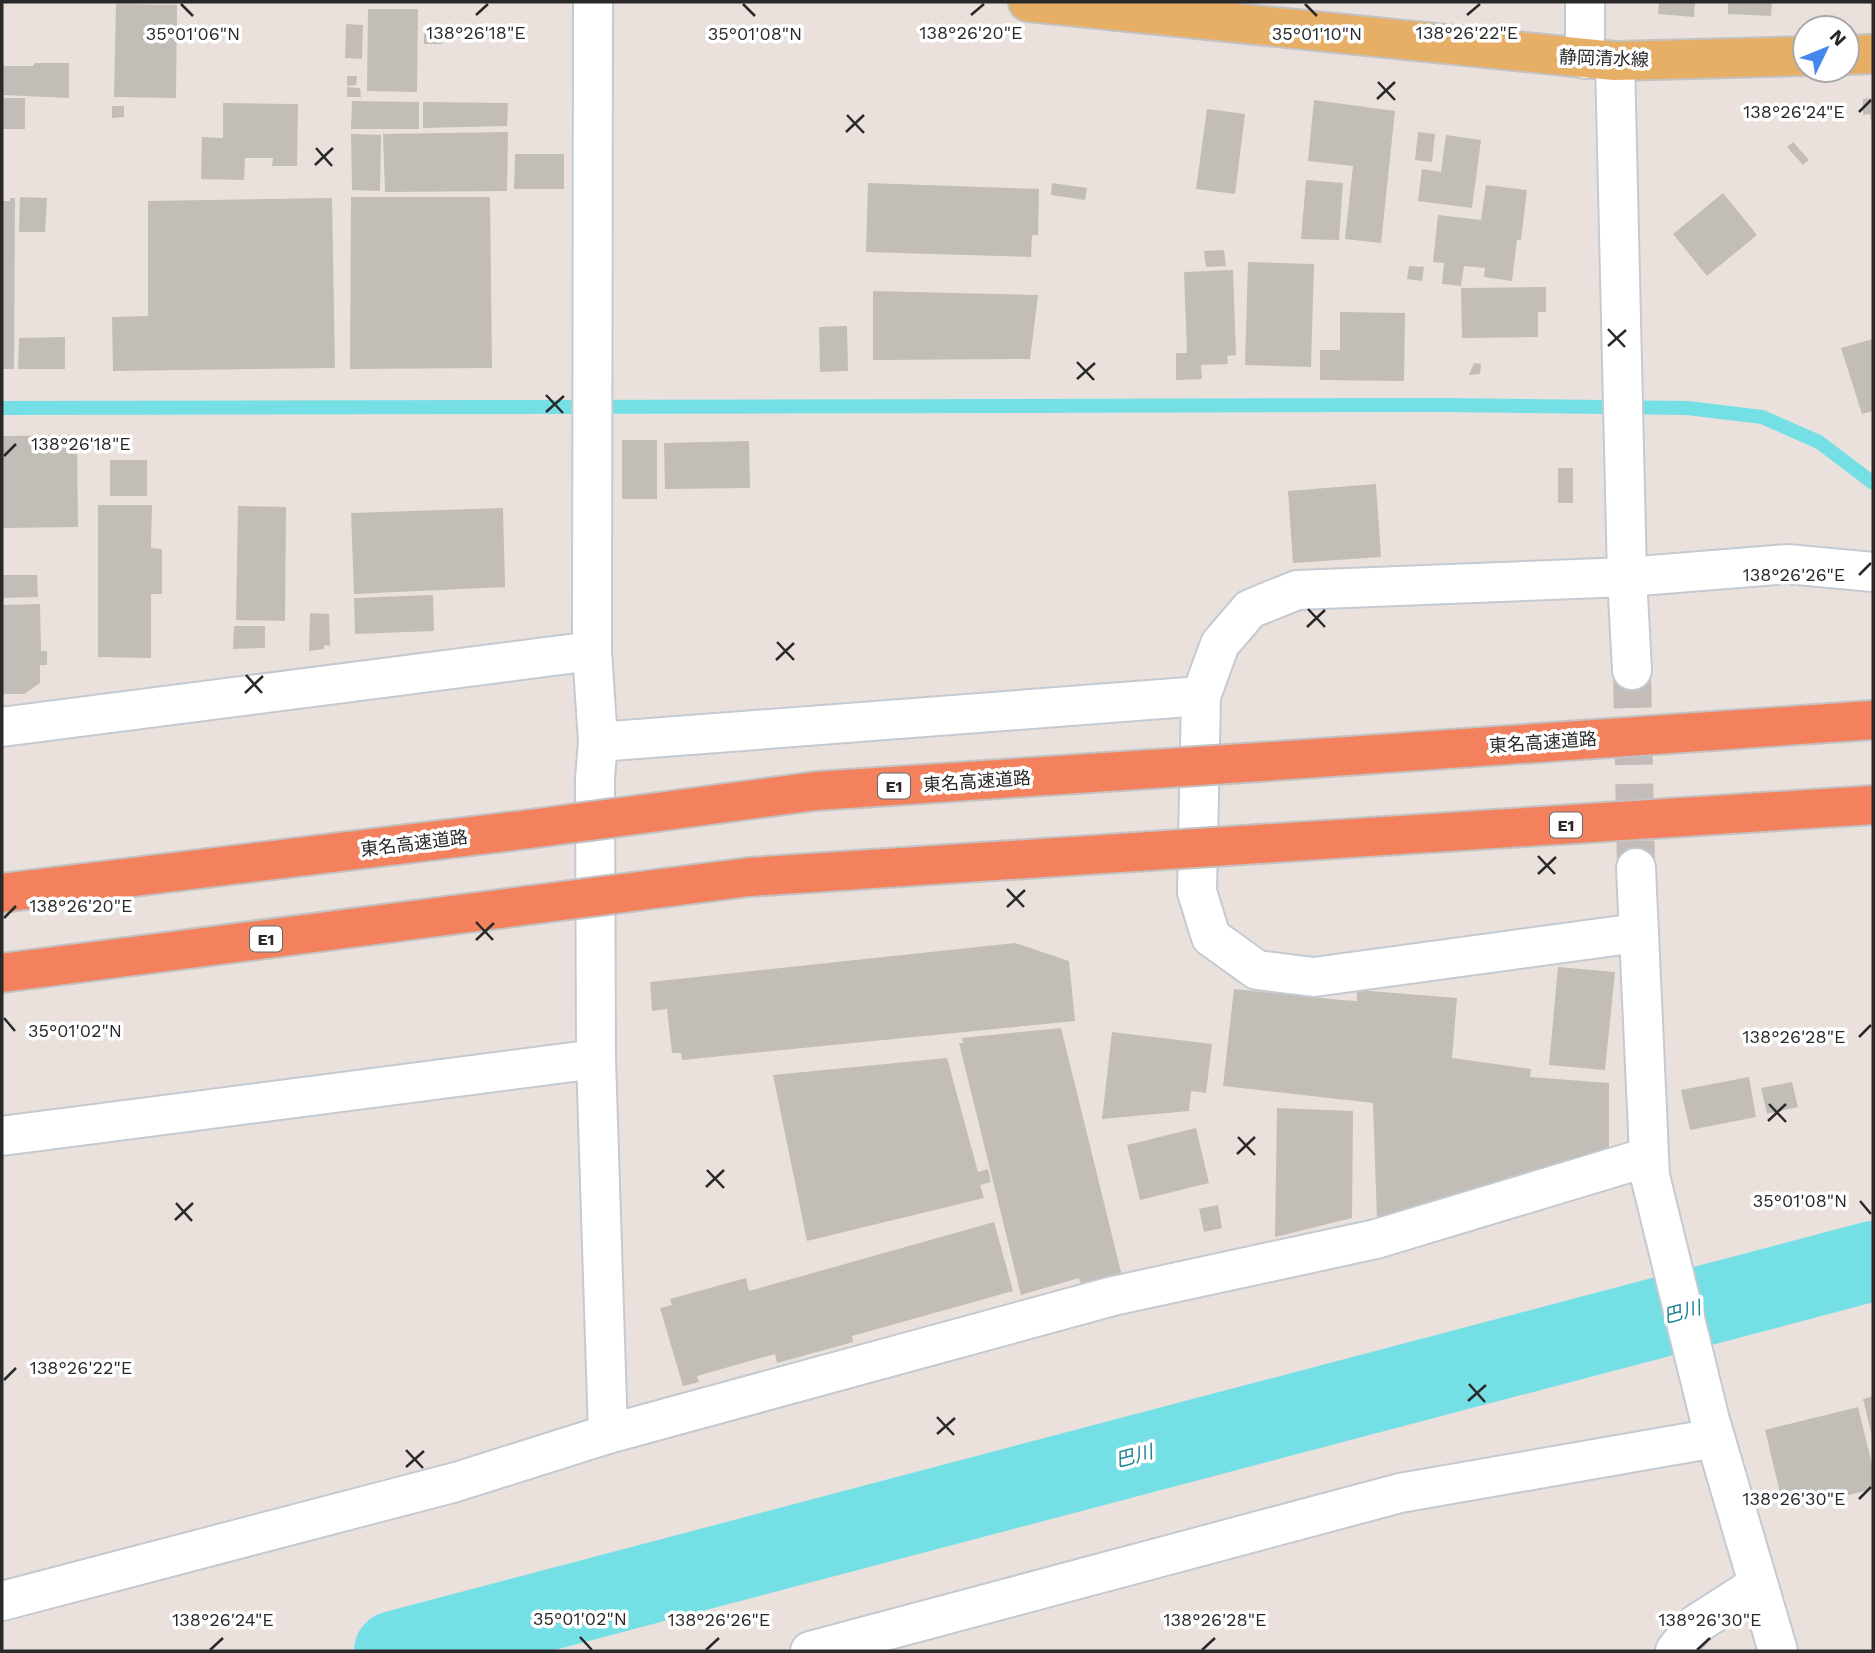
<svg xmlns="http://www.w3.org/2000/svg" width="1875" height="1653" viewBox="0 0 1875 1653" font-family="'Work Sans','Noto Sans JP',sans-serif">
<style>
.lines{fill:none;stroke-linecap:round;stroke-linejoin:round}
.stream{stroke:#75dfe6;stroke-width:14}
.river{stroke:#75dfe6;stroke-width:80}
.building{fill:#c3bdb7}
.secondary-tunnel{stroke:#c4bcb8;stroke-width:38;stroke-dasharray:38 19;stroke-linecap:butt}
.street-casing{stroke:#c4cad2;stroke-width:42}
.secondary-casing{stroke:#c4cad2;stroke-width:42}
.primary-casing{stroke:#c3c3c3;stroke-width:42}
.highway-casing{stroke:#c3c3c3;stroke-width:42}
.street{stroke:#fff;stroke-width:38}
.secondary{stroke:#fff;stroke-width:38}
.primary{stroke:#e7ae65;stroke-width:38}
.highway{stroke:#f3815e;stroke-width:38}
.highway-bridge-casing{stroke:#c3c3c3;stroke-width:42;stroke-linecap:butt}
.highway-bridge{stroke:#f3815e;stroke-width:38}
.ticks{fill:none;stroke:#292929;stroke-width:2.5}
.labels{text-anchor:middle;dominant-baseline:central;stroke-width:7;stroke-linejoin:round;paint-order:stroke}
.shield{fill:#fff;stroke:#696969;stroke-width:2}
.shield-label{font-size:16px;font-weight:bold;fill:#292929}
.street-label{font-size:18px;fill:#292929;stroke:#fff}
.water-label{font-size:19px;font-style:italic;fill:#167f90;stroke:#fff}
.ticks-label{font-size:18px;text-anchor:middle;fill:#292929;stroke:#fff;stroke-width:7;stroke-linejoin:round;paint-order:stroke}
</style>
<rect width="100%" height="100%" fill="#ebe1dc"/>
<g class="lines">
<polyline class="stream" points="2,408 1440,405 1687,408 1762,417 1819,442 1873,483"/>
<polyline class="river" points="394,1651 1873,1261"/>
</g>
<g class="building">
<polygon points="1659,2 1695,2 1694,17 1658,14"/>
<polygon points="1728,2 1772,2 1771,16 1728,14"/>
<polygon points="116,4 177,5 176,98 114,97"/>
<polygon points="368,9 418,9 417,92 367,91"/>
<polygon points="346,24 363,25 362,59 345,58"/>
<rect x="424" y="27" width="18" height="17"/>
<polygon points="35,63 69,63 69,98 2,95 2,66 33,66"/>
<polygon points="347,76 357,76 356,85 347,86"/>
<polygon points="347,87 360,88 361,97 347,97"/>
<rect x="2" y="98" width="23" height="31"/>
<polygon points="1873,98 1873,130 1870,114 1863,115 1863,99"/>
<polygon points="1314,100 1395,111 1381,243 1345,239 1353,166 1308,161"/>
<polygon points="352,101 419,102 419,129 351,129"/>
<polygon points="423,102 508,103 507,126 423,128"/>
<polygon points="223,103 298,104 297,166 272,166 273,158 245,158 244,180 201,179 202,137 223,138"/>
<polygon points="112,106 124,106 124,117 112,118"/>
<polygon points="1207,109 1245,114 1235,194 1196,189"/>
<polygon points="508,132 507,191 385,192 383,134"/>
<polygon points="1418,132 1435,134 1432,162 1415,160"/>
<polygon points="351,134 381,135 380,191 352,190"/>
<polygon points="1446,135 1481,140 1472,208 1418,201 1422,169 1441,172"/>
<polygon points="1793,142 1809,160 1803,165 1787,147"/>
<polygon points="515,154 564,154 564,189 514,189"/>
<polygon points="1306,180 1343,183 1339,240 1301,239"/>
<polygon points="868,183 1039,189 1038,235 1032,235 1031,257 866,252"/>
<polygon points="1052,183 1087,188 1085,200 1051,195"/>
<polygon points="1486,185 1527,190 1521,240 1517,240 1512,281 1484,277 1485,268 1464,266 1461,286 1442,284 1444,263 1433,262 1438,215 1481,220"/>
<polygon points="1723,193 1757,235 1707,276 1673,234"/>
<polygon points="20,197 47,198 45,232 19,232"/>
<polygon points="351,197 490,197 492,368 350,369"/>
<polygon points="10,198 15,198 14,369 2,369 2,201 10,201"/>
<polygon points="332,198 335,368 113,371 112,317 148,316 148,201"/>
<polygon points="1224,250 1226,266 1206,267 1204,251"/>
<polygon points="1248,262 1314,264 1311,367 1245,365"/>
<polygon points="1409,266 1424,267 1422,281 1407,279"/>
<polygon points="1233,270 1236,355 1227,356 1228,364 1201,365 1202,379 1176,380 1176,353 1187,353 1184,272"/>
<polygon points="1546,287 1546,312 1538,312 1538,337 1462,338 1461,288"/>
<polygon points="873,291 1038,295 1030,359 873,360"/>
<polygon points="1340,312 1405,313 1404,381 1320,380 1320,350 1340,350"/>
<polygon points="847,326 848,371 820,372 819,327"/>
<polygon points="65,337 65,369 18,369 19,338"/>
<polygon points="1873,339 1873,411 1862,414 1841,348"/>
<polygon points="1474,363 1481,364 1480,374 1469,375"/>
<polygon points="77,435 78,527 2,528 2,436"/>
<rect x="622" y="440" width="35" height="59"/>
<polygon points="749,441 750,488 665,489 664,443"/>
<rect x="110" y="460" width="37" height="36"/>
<rect x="1558" y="468" width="15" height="35"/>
<polygon points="1376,484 1381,557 1293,563 1288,491"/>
<polygon points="98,505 152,505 151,548 162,549 162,594 151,594 151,658 98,657"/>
<polygon points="238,506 286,507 285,621 236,620"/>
<polygon points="503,508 505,587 354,594 351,513"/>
<polygon points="2,575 37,575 38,597 2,598"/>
<polygon points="433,595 434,631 355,634 354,598"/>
<polygon points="40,604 41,651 47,651 47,665 40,665 40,683 24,694 2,694 2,605"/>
<polygon points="310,613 329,614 330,646 324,645 324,649 309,651"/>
<polygon points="234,626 265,626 265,648 233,649"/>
<polygon points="1015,943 1069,961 1075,1021 682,1060 681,1053 672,1053 667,1009 652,1011 650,982"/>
<polygon points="1558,967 1615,972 1605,1070 1549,1065"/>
<polygon points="1234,989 1341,1000 1357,1001 1357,990 1457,998 1452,1058 1531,1069 1530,1077 1609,1083 1609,1149 1377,1220 1373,1103 1223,1086"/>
<polygon points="1061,1028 1123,1280 1083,1291 1079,1278 1021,1295 959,1043 963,1043 962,1038"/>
<polygon points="1112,1032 1212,1044 1206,1093 1191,1091 1189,1111 1102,1119"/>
<polygon points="947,1058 978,1172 988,1169 991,1182 980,1185 984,1198 807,1241 773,1075"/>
<polygon points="1749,1077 1756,1117 1690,1130 1681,1090"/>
<polygon points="1792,1082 1798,1107 1767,1114 1761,1088"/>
<polygon points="1277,1108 1353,1111 1352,1218 1275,1237"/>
<polygon points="1196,1128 1209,1183 1140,1200 1127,1145"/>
<polygon points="1218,1205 1222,1228 1204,1232 1199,1209"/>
<polygon points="994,1222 1013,1291 852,1336 853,1342 777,1363 775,1354 697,1376 699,1382 683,1386 660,1308 672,1305 670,1299 746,1278 749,1291"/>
<polygon points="1873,1396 1873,1435 1872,1436 1863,1399"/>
<polygon points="1858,1407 1873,1468 1873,1489 1796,1508 1792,1494 1781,1497 1765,1430"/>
</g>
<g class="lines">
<polyline class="secondary-tunnel" points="1632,670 1636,868"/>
<defs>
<g id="street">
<polyline points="593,2 592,651 598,742 595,778 596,1059 608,1434"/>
<polyline points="1585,59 1585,2"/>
<polyline points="1201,696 1197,892 1211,937 1257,970 1314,977 1637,933"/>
<polyline points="2,727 592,651"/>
<polyline points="598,742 1201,696 1220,644 1250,609 1297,590 1627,577 1787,564 1873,572"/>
<polyline points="2,1136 596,1059"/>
<polyline points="2,1601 456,1482 608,1434 1113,1296 1376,1239 1648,1157"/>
<polyline points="810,1651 1400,1493 1715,1438"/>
<polyline points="1675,1651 1695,1625 1757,1585"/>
</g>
<g id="secondary">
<polyline points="1615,61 1627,577 1632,670"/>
<polyline points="1636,868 1650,1176 1710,1420 1778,1651"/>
</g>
<g id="primary">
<polyline points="1028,2 1615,61 1805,56"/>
<polyline points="1847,55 1873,54"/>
</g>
<g id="highway">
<polyline points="1259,762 1873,720"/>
<polyline points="1258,844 1873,805"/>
<polyline points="2,893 530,829"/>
<polyline points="2,973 530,905"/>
</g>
</defs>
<use href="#street" class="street-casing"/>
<use href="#secondary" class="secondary-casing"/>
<use href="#primary" class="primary-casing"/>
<use href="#highway" class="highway-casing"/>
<use href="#street" class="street"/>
<use href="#secondary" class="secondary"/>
<use href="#primary" class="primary"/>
<use href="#highway" class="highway"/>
<defs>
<g id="highway-bridge">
<polyline points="530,829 816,791 1259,762"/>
<polyline points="530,905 749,877 1258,844"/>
</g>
</defs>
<use href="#highway-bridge" class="highway-bridge-casing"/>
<use href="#highway-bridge" class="highway-bridge"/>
</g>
<path class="ticks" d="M181,4l12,12M743,4l12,12M1305,4l12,12M476,15l12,-11M971,15l13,-11M1467,15l13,-11M1378,82l17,18M1377,99l18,-17M1859,112l12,-12M847,115l17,18M846,132l18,-17M316,148l16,18M315,165l18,-17M1608,329l17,18M1608,346l18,-16M1077,362l17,18M1077,379l18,-16M546,395l17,18M546,412l18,-16M4,456l12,-12M1859,575l12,-12M1308,609l17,18M1307,627l18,-17M777,642l17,18M776,660l18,-17M246,675l16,18M245,693l18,-17M1538,856l17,18M1538,874l18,-17M1007,889l17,18M1007,907l18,-17M4,918l12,-12M476,922l17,18M476,940l18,-17M4,1018l11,13M1859,1037l12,-12M1769,1104l17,18M1768,1121l18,-17M1238,1137l17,18M1237,1154l18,-17M707,1170l17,18M706,1187l18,-17M1860,1201l11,13M176,1203l16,18M175,1220l18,-17M4,1380l12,-12M1469,1384l16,18M1468,1401l18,-16M937,1417l17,18M937,1434l18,-16M406,1450l17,18M406,1467l18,-16M1859,1499l12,-12M580,1637l12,13M210,1650l13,-12M706,1650l13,-12M1202,1650l13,-12M1697,1650l13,-12"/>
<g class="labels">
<g class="shield">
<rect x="878" y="773.5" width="32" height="25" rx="5"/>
<rect x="1550" y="812.5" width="32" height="25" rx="5"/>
<rect x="250" y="926.5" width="32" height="25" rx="5"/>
</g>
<g class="shield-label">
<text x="894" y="786">E1</text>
<text x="1566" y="825">E1</text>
<text x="266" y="939">E1</text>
</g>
<g class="street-label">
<text transform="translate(1604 58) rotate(2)">静岡清水線</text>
<text transform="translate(1543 742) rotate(-4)">東名高速道路</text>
<text transform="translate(977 781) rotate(-4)">東名高速道路</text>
<text transform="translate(414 843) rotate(-7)">東名高速道路</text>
</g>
<g class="water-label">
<text transform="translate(1682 1312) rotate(-15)">巴川</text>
<text transform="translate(1134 1456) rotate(-15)">巴川</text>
</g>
</g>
<g class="ticks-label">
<text x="476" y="39">138°26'18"E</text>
<text x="971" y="39">138°26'20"E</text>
<text x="1467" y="39">138°26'22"E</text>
<text x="755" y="40">35°01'08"N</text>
<text x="1317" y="40">35°01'10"N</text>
<text x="193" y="40">35°01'06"N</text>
<text x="1794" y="118">138°26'24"E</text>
<text x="81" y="450">138°26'18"E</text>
<text x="1794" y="581">138°26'26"E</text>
<text x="81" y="912">138°26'20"E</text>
<text x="75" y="1037">35°01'02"N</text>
<text x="1794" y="1043">138°26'28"E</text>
<text x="1800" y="1207">35°01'08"N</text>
<text x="81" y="1374">138°26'22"E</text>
<text x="1794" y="1505">138°26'30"E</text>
<text x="580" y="1625">35°01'02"N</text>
<text x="223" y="1626">138°26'24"E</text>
<text x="719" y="1626">138°26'26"E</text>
<text x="1215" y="1626">138°26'28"E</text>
<text x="1710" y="1626">138°26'30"E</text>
</g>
<rect width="1875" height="1653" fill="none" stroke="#292929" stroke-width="7"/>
<g transform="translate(1826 49) rotate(47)"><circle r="33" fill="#ffffff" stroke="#a9a9a9" stroke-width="2"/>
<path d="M0-5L12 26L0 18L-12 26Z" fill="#4687ed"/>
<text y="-10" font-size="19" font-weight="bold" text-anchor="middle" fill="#292929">N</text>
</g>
</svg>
